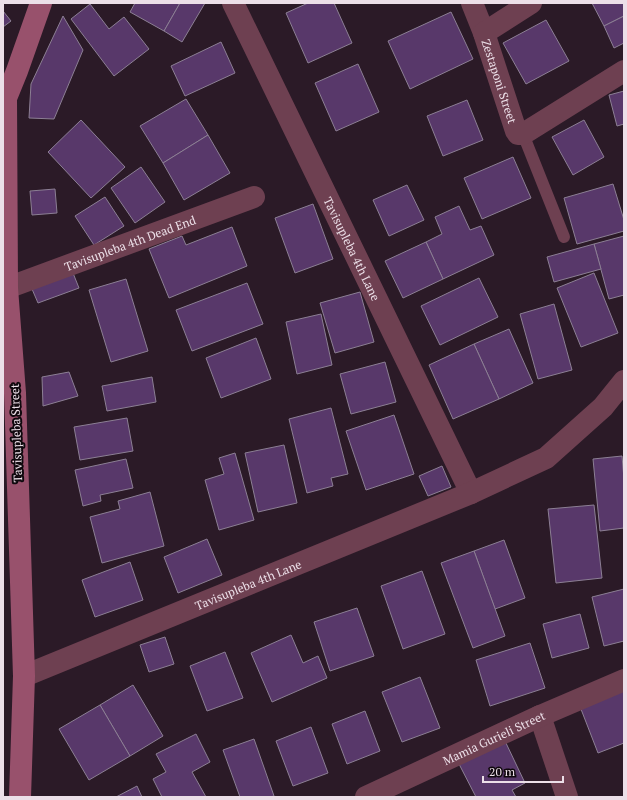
<svg xmlns="http://www.w3.org/2000/svg" width="627" height="800" viewBox="0 0 627 800" font-family="'PT Serif',serif">
<style>
.building{fill:#58386a;stroke:#8c7f94}
.lines{fill:none;stroke-linecap:round;stroke-linejoin:round}
.lane{stroke:#6e4051;stroke-width:12}
.street{stroke:#6e4051;stroke-width:22}
.secondary{stroke:#98516c;stroke-width:22}
.labels{text-anchor:middle;dominant-baseline:central;stroke-width:4;stroke-linejoin:round;paint-order:stroke}
.street-label{font-size:12px;fill:#ecdfe8;stroke:#0f080d}
</style>
<rect width="100%" height="100%" fill="#2b1a27"/>
<g class="building">
<polygon points="135,3 180,3 164,31 130,12"/>
<polygon points="180,3 205,3 182,42 164,31"/>
<polygon points="308,3 334,3 352,43 308,63 286,13"/>
<polygon points="592,3 624,3 624,16 604,26"/>
<polygon points="90,4 109,29 124,17 149,49 114,76 71,19"/>
<polygon points="3,11 11,21 3,27"/>
<polygon points="451,12 473,59 410,89 388,41"/>
<polygon points="63,16 83,50 54,119 29,118 31,84"/>
<polygon points="624,16 624,43 614,48 604,26"/>
<polygon points="546,20 569,61 526,84 503,43"/>
<polygon points="221,42 235,73 185,96 171,66"/>
<polygon points="358,64 379,112 336,131 315,83"/>
<polygon points="624,91 624,124 617,126 609,95"/>
<polygon points="186,99 208,135 163,163 140,126"/>
<polygon points="467,100 483,140 443,156 427,116"/>
<polygon points="81,120 125,167 91,198 48,152"/>
<polygon points="584,120 604,157 573,175 552,137"/>
<polygon points="208,135 230,173 184,200 163,163"/>
<polygon points="513,157 531,198 482,219 464,178"/>
<polygon points="141,167 165,202 135,223 111,188"/>
<polygon points="613,184 624,220 624,231 577,244 564,198"/>
<polygon points="407,185 424,220 389,236 373,200"/>
<polygon points="55,189 57,213 32,215 30,191"/>
<polygon points="105,197 124,226 94,245 75,216"/>
<polygon points="313,204 333,259 295,273 275,218"/>
<polygon points="459,206 470,230 481,226 494,255 443,279 426,242 442,234 435,217"/>
<polygon points="232,227 247,266 169,298 149,249 182,236 186,245"/>
<polygon points="624,236 624,295 609,299 594,244"/>
<polygon points="426,242 443,279 403,298 385,261"/>
<polygon points="594,244 601,269 554,282 547,257"/>
<polygon points="73,273 79,288 38,303 32,289"/>
<polygon points="594,273 618,333 581,347 557,288"/>
<polygon points="479,278 498,317 440,345 421,306"/>
<polygon points="126,279 148,351 111,362 89,290"/>
<polygon points="247,283 263,324 192,351 176,310"/>
<polygon points="360,292 374,342 335,353 320,303"/>
<polygon points="554,304 572,370 538,379 520,314"/>
<polygon points="321,314 332,365 297,374 286,322"/>
<polygon points="509,329 533,383 499,399 474,344"/>
<polygon points="256,338 271,379 221,398 206,358"/>
<polygon points="474,344 499,399 453,419 429,365"/>
<polygon points="385,362 396,402 351,414 340,374"/>
<polygon points="69,372 78,396 43,406 42,377"/>
<polygon points="152,377 156,402 107,411 102,386"/>
<polygon points="331,408 348,474 331,478 333,486 307,493 289,419"/>
<polygon points="394,415 414,474 366,490 346,431"/>
<polygon points="127,418 133,451 80,460 74,427"/>
<polygon points="284,445 297,503 258,512 245,453"/>
<polygon points="235,453 254,520 219,530 205,480 224,474 219,458"/>
<polygon points="622,456 624,479 624,528 600,531 593,459"/>
<polygon points="126,459 133,488 100,495 101,501 83,506 75,470"/>
<polygon points="442,466 451,487 428,496 419,476"/>
<polygon points="150,492 164,546 102,563 90,517 120,509 118,501"/>
<polygon points="594,505 602,578 556,583 548,509"/>
<polygon points="207,539 222,575 178,593 164,557"/>
<polygon points="504,540 525,598 495,609 474,551"/>
<polygon points="474,551 505,636 473,648 441,563"/>
<polygon points="130,562 143,600 95,617 82,580"/>
<polygon points="422,571 445,634 403,649 381,586"/>
<polygon points="624,589 624,641 604,646 592,597"/>
<polygon points="357,608 374,656 330,671 314,622"/>
<polygon points="580,614 589,648 552,658 543,624"/>
<polygon points="291,635 303,663 318,656 327,678 272,702 251,653"/>
<polygon points="165,637 174,664 149,672 140,645"/>
<polygon points="530,643 545,688 490,706 476,660"/>
<polygon points="225,652 243,698 207,711 190,666"/>
<polygon points="420,677 440,728 402,742 382,692"/>
<polygon points="133,685 163,736 130,756 100,705"/>
<polygon points="624,687 624,743 598,753 579,704"/>
<polygon points="100,705 130,756 89,780 59,729"/>
<polygon points="365,711 380,751 347,764 332,724"/>
<polygon points="311,727 328,773 293,786 276,741"/>
<polygon points="196,734 210,762 192,772 206,797 162,797 153,779 166,772 156,754"/>
<polygon points="254,739 274,796 270,797 240,797 223,750"/>
<polygon points="505,741 525,783 512,790 516,797 476,797 459,764"/>
<polygon points="137,786 142,797 116,797"/>
</g>
<g class="lines">
<polyline class="lane" points="523,134 564,237"/>
<g class="street">
<path id="s1" d="M233,3l238,490"/>
<path id="s2" d="M472,3l12,30 32,98 2,3h5l101,-63"/>
<polyline points="484,33 531,3"/>
<path id="s3" d="M7,288l247,-91"/>
<path id="s4" d="M24,676l447,-183 75,-35 57,-51 21,-26"/>
<polyline points="540,716 567,797"/>
<path id="s5" d="M366,797l174,-81 84,-36"/>
</g>
<polyline class="secondary" points="20,797 24,676 15,393 7,288 6,98 17,71 41,3"/>
</g>
<g class="labels">
<g class="street-label">
<text stroke="none"><textPath href="#s2" startOffset="83">Zestaponi Street</textPath></text>
<text stroke="none"><textPath href="#s3" startOffset="131">Tavisupleba 4th Dead End</textPath></text>
<text stroke="none"><textPath href="#s1" startOffset="273">Tavisupleba 4th Lane</textPath></text>
<text transform="translate(16 433) rotate(-92)">Tavisupleba Street</text>
<text stroke="none"><textPath href="#s4" startOffset="242">Tavisupleba 4th Lane</textPath></text>
<text stroke="none"><textPath href="#s5" startOffset="141">Mamia Gurieli Street</textPath></text>
</g>
</g>
<rect width="627" height="800" fill="none" stroke="#ecdfe8" stroke-width="8"/>
<path d="M483 776v6h80v-6" fill="none" stroke="#ecdfe8" stroke-width="2"/>
<text x="489" y="776" font-size="12" fill="#ecdfe8" stroke="#0f080d" stroke-width="3" paint-order="stroke">20 m</text>
</svg>
